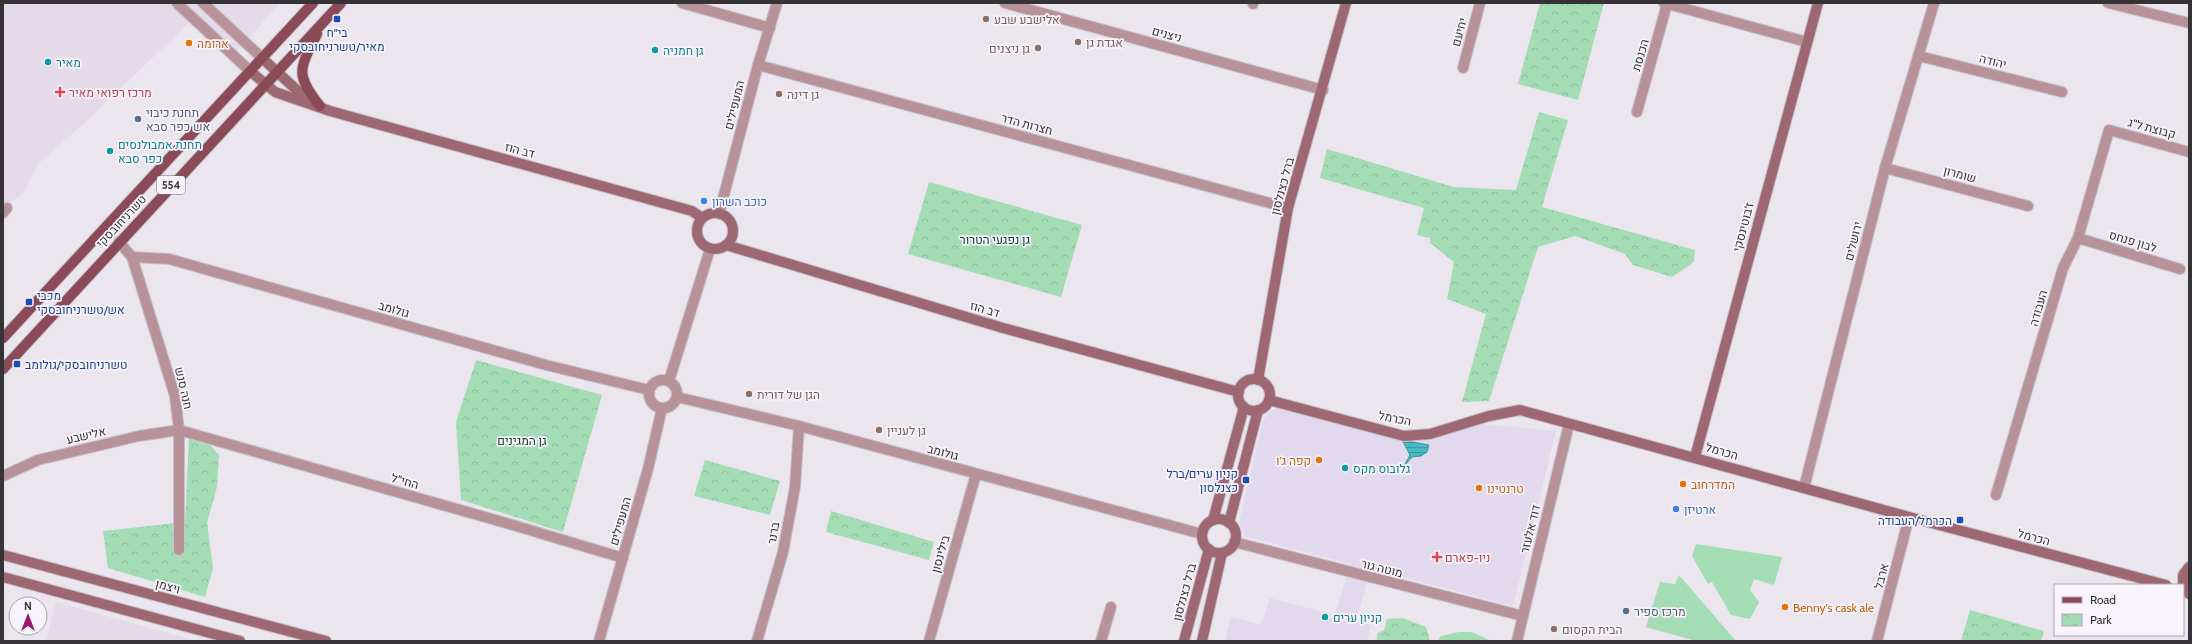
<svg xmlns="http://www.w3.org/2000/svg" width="2192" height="644" viewBox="0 0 2192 644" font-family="Cabin,Heebo,sans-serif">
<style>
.commercial{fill:#e3d9ee}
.built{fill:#e4daea}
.grass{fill:#a4ddb5}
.park{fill:url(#park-crowns)}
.water{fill:url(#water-rules);stroke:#42929c}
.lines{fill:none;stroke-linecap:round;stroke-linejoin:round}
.street-casing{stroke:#c7c1c9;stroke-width:12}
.secondary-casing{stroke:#c7c1c9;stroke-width:12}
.primary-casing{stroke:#c7c1c9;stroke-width:12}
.street{stroke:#b89299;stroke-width:10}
.secondary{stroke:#9e6873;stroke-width:10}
.primary{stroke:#8a4a58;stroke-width:10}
.transit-dot{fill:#1a4fb4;stroke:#f8f3fc;stroke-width:1.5}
.education-dot{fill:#8d6e63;stroke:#f8f3fc;stroke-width:1.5}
.food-dot{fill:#e8710a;stroke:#f8f3fc;stroke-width:1.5}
.culture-dot{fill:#0f9aa8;stroke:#f8f3fc;stroke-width:1.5}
.health-dot{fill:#e0444e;stroke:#f8f3fc;stroke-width:1.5}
.service-dot{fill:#5c6f8a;stroke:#f8f3fc;stroke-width:1.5}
.shop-dot{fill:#3f7fe0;stroke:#f8f3fc;stroke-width:1.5}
.labels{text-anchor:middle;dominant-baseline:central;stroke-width:3.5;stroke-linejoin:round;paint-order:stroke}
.shield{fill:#f8f3fc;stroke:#706d71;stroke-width:1}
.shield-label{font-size:11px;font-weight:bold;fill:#353336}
.education-label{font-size:12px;fill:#785e54;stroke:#f8f3fc;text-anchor:start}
.transit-label{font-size:12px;fill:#164399;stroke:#f8f3fc;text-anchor:start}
.street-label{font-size:12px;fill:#353336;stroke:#f8f3fc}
.food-label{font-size:12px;fill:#c56008;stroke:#f8f3fc;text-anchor:start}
.culture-label{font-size:12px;fill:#0d838f;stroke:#f8f3fc;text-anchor:start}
.health-label{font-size:12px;fill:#be3a42;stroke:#f8f3fc;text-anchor:start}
.service-label{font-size:12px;fill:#4e5e75;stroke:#f8f3fc;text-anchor:start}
.shop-label{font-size:12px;fill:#366cbe;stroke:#f8f3fc;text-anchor:start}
.park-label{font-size:12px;fill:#0d4626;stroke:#f8f3fc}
</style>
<defs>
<pattern id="park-crowns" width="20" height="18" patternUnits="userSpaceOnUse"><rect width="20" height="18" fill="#a4ddb5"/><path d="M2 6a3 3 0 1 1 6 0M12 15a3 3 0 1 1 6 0" fill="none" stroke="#8ebe9c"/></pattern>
<pattern id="water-rules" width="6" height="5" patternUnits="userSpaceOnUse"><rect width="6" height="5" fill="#47bac7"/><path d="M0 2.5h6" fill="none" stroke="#3c98a2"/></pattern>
</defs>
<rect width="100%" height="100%" fill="#ebe5ee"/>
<polygon class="commercial" points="1278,407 1432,437 1485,424 1556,431 1513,606 1371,569 1356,621 1371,625 1367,641 1225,641 1231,617 1261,625 1270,598 1335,615 1350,564 1245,536 1239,523 1263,420 1269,412"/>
<g class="built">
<polygon points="3,3 280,3 230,59 189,23 82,125 38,164 23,193 3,208"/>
<polygon points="56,602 197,641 46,641"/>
</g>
<g class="grass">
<polygon points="1696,544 1782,557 1774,585 1754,579 1750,590 1759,602 1750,619 1731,615 1712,582 1708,584 1692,556"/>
<polygon points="1679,575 1736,641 1696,641 1646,627 1660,582 1675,584"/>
<polygon points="1459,632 1472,632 1491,641 1438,641 1441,636"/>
</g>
<g class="park">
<polygon points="1540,3 1604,3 1578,100 1518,84"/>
<polygon points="1539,112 1568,120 1542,207 1695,250 1694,262 1672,277 1633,265 1625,254 1575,236 1538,247 1489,401 1462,402 1486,314 1447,299 1454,262 1430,243 1430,238 1417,235 1424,208 1320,178 1327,149 1454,187 1516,190"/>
<polygon points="929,182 1082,225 1061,297 908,254"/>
<polygon points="476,360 602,395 563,532 461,500 456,422"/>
<polygon points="189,437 210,445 219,455 217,487 207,523 213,568 205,597 108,568 103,531 185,522"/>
<polygon points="705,460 780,481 770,515 694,496"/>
<polygon points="831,511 934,542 929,560 826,532"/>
<polygon points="1970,610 2044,631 2041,641 1961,641"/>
<polygon points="1403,618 1426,627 1430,641 1377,641 1377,633 1384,630 1387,619"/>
</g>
<polygon class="water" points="1402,440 1429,445 1427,452 1421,456 1412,457 1404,466 1410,455"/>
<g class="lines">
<defs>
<g id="street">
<polyline points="177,3 250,71"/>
<polyline points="203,3 262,58"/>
<polyline points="682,3 770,28"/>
<polyline points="1005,3 1323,90"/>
<polyline points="1664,3 1807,42"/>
<polyline points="2108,3 2189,23"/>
<polyline points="1253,4 1253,3"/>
<polyline points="1919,56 2062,92"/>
<polyline points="758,65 1288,208"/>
<polyline points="1463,68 1480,3"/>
<polyline points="1637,112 1667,4"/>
<polyline points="1885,168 2028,206"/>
<polyline points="3,213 7,208"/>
<polyline points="719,214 758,65 777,3"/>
<polyline points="2078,238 2180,269"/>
<polyline points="119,242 132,257 175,396 179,430 179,550"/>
<polyline points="132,257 169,259 546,365 649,390"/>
<circle cx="663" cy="394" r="14"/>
<polyline points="669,381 710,249"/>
<polyline points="677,397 799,426 1202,534"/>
<polyline points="3,476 38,460 139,436 179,430 506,523 623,558"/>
<polyline points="1804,488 1885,168 1934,3"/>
<polyline points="1996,495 2063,268 2078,238 2109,130 2189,152"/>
<polyline points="1234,542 1523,616"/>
<polyline points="599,641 648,469 662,408"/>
<polyline points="757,641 783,552 795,487 799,426"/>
<polyline points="929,641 976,474"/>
<polyline points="1101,641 1111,607"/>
<polyline points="1517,641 1569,424"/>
<polyline points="1877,641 1909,517"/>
</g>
<g id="secondary">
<polyline points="262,58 301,94 311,101"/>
<polyline points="250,71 275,92 330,111 692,211 702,218"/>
<circle cx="715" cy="231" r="18"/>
<polyline points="726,245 1003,328 1239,392"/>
<circle cx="1254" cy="395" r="16"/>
<polyline points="1258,380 1288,208 1346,3"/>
<polyline points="1269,400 1404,436 1430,434 1489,416 1520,410 1909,517 2166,585"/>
<polyline points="1695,457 1818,3"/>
<circle cx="1219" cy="536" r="17"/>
<polyline points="1213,520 1244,407"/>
<polyline points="1229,523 1258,410"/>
<polyline points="3,555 326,641"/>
<polyline points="3,577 240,641"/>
<polyline points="2183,585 2183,575 2189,567"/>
<polyline points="2183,586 2189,594"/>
<polyline points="1184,641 1209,549"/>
<polyline points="1202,641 1222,553"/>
</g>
<g id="primary">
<path d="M317,34c-17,34 -23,40 3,72"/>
<polyline points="3,338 313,3"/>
<polyline points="3,369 341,3"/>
</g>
</defs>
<use href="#street" class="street-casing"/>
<use href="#secondary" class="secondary-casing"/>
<use href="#primary" class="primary-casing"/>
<use href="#street" class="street"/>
<use href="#secondary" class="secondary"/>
<use href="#primary" class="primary"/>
</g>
<g class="transit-dot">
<rect x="333" y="15" width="8" height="8" rx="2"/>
<rect x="25" y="298" width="8" height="8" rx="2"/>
<rect x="13" y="360" width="8" height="8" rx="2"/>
<rect x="1242" y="476" width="8" height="8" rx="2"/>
<rect x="1956" y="516" width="8" height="8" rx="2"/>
</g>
<g class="education-dot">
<circle cx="986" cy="19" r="4"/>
<circle cx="1078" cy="42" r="4"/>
<circle cx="1038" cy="48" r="4"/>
<circle cx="779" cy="94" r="4"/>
<circle cx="749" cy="394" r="4"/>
<circle cx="879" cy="430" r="4"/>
<circle cx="1554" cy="629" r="4"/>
</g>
<g class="food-dot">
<circle cx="189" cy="43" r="4"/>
<circle cx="1319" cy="460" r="4"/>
<circle cx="1683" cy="484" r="4"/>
<circle cx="1479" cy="488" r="4"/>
<circle cx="1785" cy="607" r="4"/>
</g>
<g class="culture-dot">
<circle cx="655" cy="50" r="4"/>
<circle cx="48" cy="62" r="4"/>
<circle cx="110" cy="151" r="4"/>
<circle cx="1345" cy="468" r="4"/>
<circle cx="1325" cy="617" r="4"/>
</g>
<g class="health-dot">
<path d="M58 86h4v4h4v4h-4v4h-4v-4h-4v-4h4z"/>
<path d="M1435 551h4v4h4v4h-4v4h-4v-4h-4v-4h4z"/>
</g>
<g class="service-dot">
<circle cx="138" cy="119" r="4"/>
<circle cx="1626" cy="611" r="4"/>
</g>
<g class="shop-dot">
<circle cx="704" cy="201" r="4"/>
<circle cx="1676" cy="509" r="4"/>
</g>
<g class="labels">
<rect class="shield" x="157" y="176" width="28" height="18" rx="3"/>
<g class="shield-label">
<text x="171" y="185">554</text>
</g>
<g class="education-label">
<text x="994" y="19">אלישבע שבע</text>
<text x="1086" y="42">אגדת גן</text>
<text x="1030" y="48" text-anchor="end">גן ניצנים</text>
<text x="787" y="94">גן דינה</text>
<text x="757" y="394">הגן של דורית</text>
<text x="887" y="430">גן לעניין</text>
<text x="1562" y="629">הבית הקסום</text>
</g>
<g class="transit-label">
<text x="337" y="32" text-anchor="middle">בי״ח<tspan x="337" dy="14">מאיר/טשרניחובסקי</tspan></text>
<text x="37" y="295">מכבי<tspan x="37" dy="14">אש/טשרניחובסקי</tspan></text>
<text x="25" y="364">טשרניחובסקי/גולומב</text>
<text x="1238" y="473" text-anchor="end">קניון ערים/ברל<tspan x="1238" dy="14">כצנלסון</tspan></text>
<text x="1952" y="520" text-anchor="end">הכרמל/העבודה</text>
</g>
<g class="street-label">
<text transform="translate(1459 32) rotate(-75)">יחיעם</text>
<text transform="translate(1167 34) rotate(15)">ניצנים</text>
<text transform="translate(1640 55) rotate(-74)">הכנסת</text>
<text transform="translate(1993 61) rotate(14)">יהודה</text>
<text transform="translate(734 105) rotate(-76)">המעפילים</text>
<text transform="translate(1027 124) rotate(15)">חצרות הדר</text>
<text transform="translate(2152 128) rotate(15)">קבוצת ל"ג</text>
<text transform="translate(520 150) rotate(15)">דב הוז</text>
<text transform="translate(1960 174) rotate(15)">שומרון</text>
<text transform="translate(1282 186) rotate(-75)">ברל כצנלסון</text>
<text transform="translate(121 221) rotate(-47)">טשרניחובסקי</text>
<text transform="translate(1743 227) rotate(-75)">ז'בוטינסקי</text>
<text transform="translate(1853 241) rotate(-76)">ירושלים</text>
<text transform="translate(2133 241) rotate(17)">לבון פנחס</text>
<text transform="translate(2038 308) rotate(-74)">העבודה</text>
<text transform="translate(394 309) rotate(16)">גולומב</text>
<text transform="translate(985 309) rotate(16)">דב הוז</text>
<text transform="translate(184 388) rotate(77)">חנה סנש</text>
<text transform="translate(1395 418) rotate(11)">הכרמל</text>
<text transform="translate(86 435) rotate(-13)">אלישבע</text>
<text transform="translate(1722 451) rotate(16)">הכרמל</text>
<text transform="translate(943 452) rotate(15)">גולומב</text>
<text transform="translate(405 481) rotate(16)">החי"ל</text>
<text transform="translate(620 521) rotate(-74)">המעפילים</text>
<text transform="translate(1530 529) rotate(-76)">דוד אלעזר</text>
<text transform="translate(773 533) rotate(-80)">ברנר</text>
<text transform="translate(2034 537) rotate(15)">הכרמל</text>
<text transform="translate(940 554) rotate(-74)">בילינסון</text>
<text transform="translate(1382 568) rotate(14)">מוטה גור</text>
<text transform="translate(1881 576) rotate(-76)">ארבל</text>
<text transform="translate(168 586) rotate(15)">ויצמן</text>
<text transform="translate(1184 592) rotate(-75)">ברל כצנלסון</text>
</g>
<g class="food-label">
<text x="197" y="43">ארומה</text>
<text x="1311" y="460" text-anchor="end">קפה ג'ו</text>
<text x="1691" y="484">המדרחוב</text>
<text x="1487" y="488">טרנטינו</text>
<text x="1793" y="607">Benny's cask ale</text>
</g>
<g class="culture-label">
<text x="663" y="50">גן חמניה</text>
<text x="56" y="62">מאיר</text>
<text x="118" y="144">תחנת אמבולנסים<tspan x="118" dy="14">כפר סבא</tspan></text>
<text x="1353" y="468">גלובוס מקס</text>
<text x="1333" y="617">קניון ערים</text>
</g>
<g class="health-label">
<text x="69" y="92">מרכז רפואי מאיר</text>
<text x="1445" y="557">ניו-פארם</text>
</g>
<g class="service-label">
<text x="146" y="112">תחנת כיבוי<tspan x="146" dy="14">אש כפר סבא</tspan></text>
<text x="1634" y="611">מרכז ספיר</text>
</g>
<g class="shop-label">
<text x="712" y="201">כוכב השרון</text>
<text x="1684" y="509">ארטיזן</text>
</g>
<g class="park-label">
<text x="995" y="239">גן נפגעי הטרור</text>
<text x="522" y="440">גן המגינים</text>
</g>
</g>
<rect width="2192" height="644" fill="none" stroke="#353336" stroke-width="8"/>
<rect x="2054" y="584" width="130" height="52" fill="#f8f3fc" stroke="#aaa6ad"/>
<rect x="2062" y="597" width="20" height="6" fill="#8a4a58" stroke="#aaa6ad"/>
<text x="2090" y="604" font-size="12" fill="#353336">Road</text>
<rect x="2062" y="614" width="20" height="12" fill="url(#park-crowns)" stroke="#aaa6ad"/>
<text x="2090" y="624" font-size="12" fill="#353336">Park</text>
<g transform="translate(28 616)"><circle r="19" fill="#f8f3fc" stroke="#aaa6ad"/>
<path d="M0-3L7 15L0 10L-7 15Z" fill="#99196f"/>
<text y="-6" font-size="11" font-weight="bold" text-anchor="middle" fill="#353336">N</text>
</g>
</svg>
